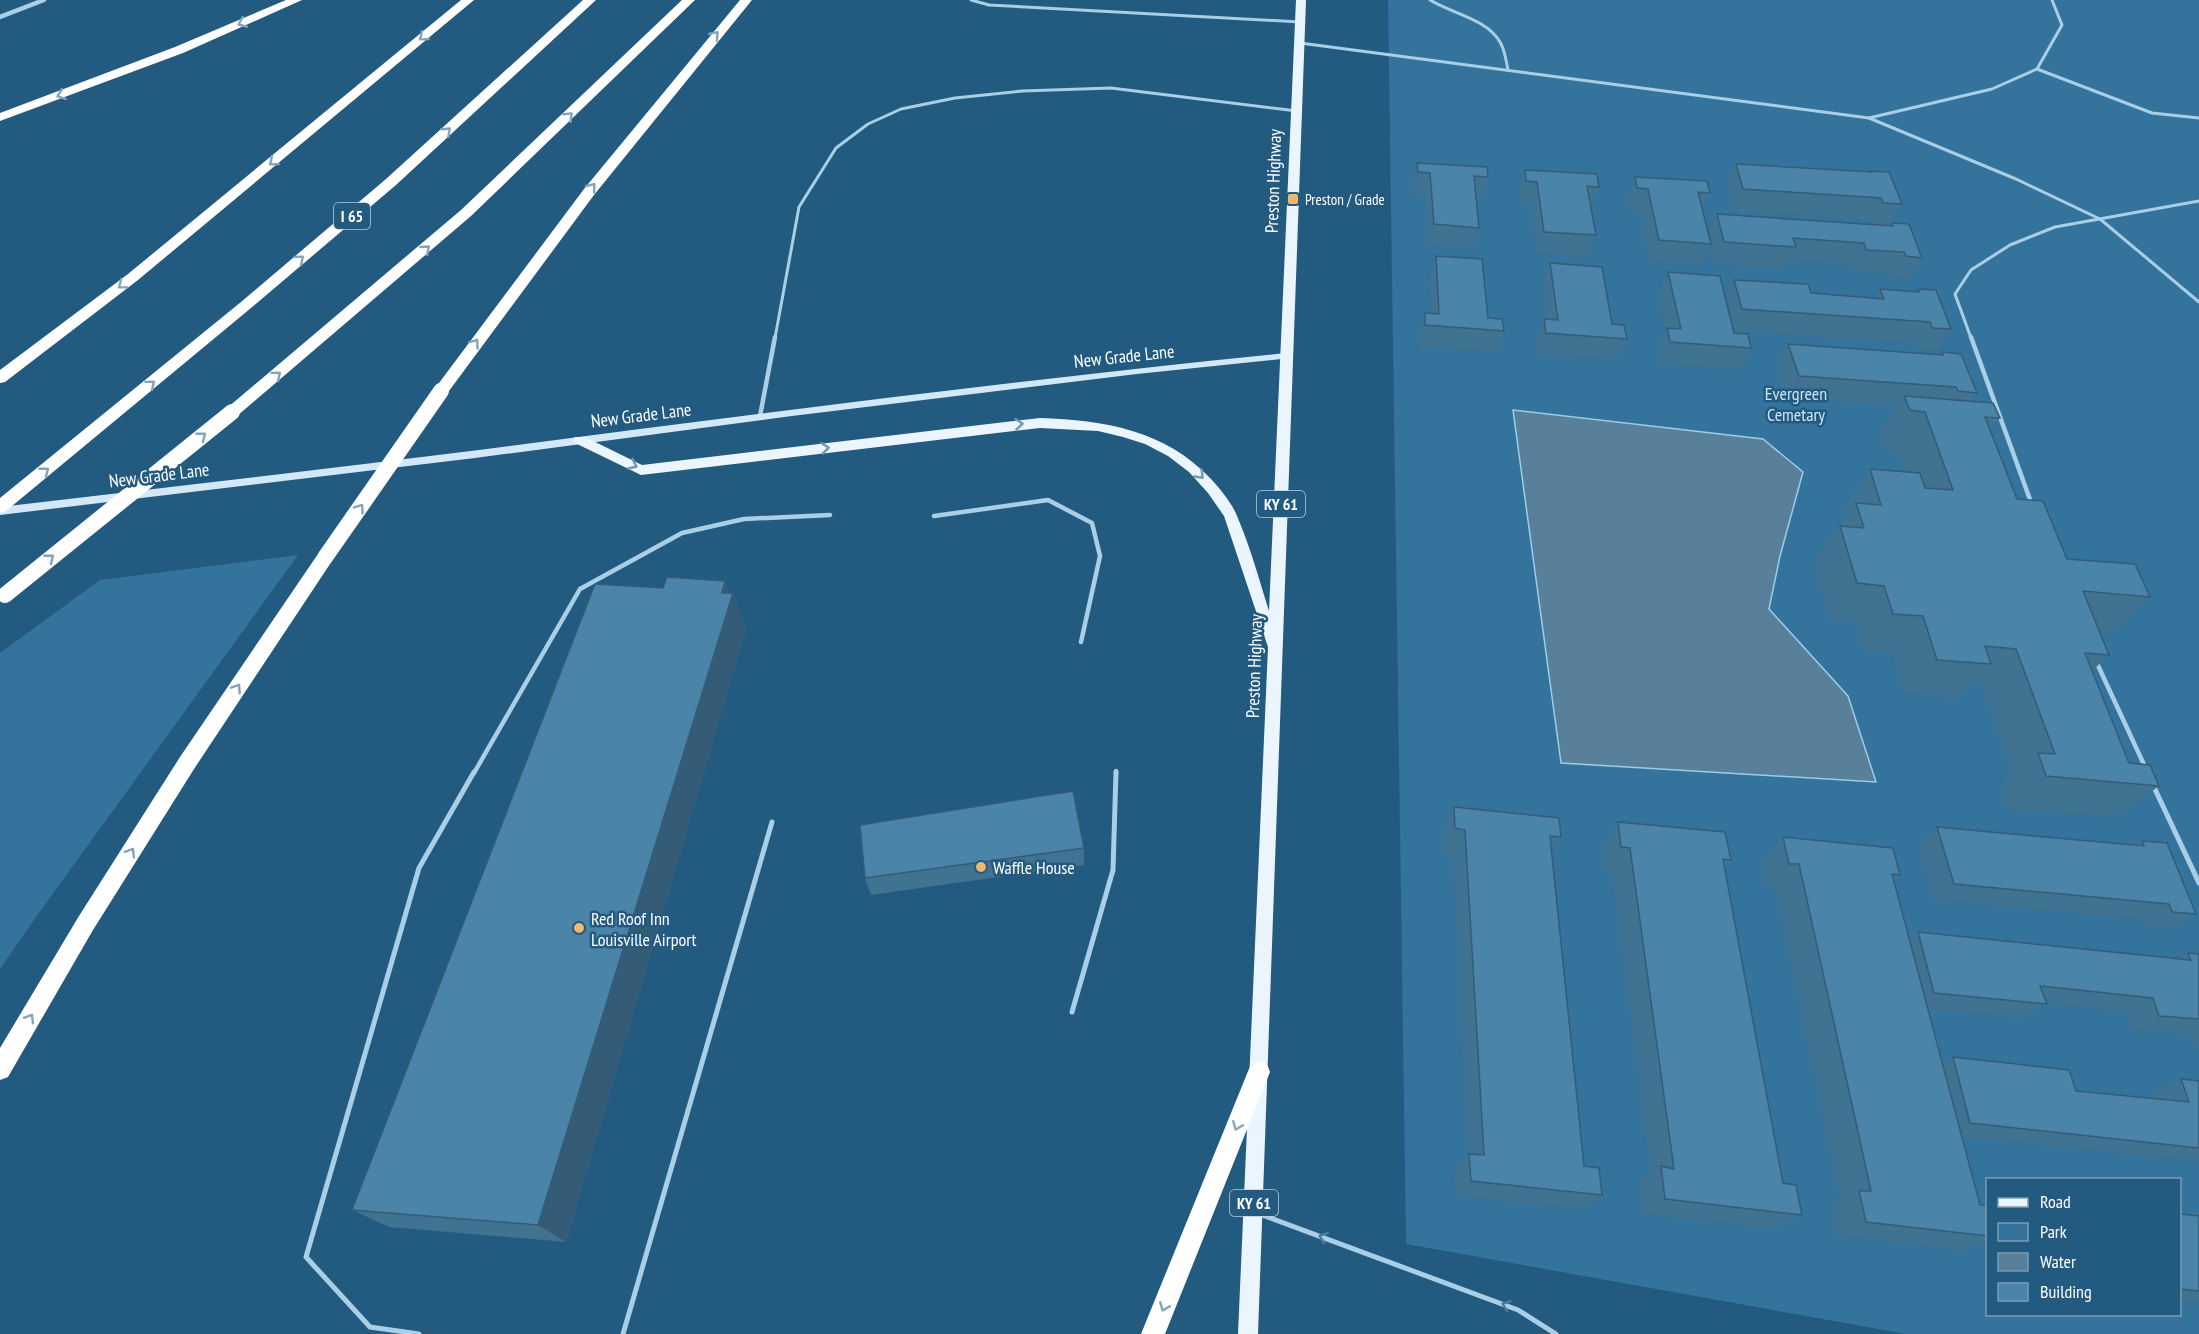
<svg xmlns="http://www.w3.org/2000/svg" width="2199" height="1334" viewBox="0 0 2199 1334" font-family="'PT Sans Narrow',sans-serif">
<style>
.green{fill:#33739c;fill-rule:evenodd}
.water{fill:#58809a;stroke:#9dcce8;stroke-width:1.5}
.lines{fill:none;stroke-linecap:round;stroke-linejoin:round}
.service-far2{stroke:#a9cfe7;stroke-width:3}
.service-far1{stroke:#a9cfe7;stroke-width:4.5}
.service{stroke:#a9cfe7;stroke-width:5}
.minor{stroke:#a9cfe7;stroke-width:4.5}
.secondary{fill:#d3e8f6;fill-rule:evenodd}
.primary{fill:#ebf5fd;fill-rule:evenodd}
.motorway{fill:#fff;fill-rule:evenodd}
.motorway-bridge{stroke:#fff;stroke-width:16}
.wall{fill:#407291}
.shaded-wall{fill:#345c76}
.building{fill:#4b84a9;stroke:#345c76;stroke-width:1.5}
.oneway{stroke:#86a4b9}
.oneway2{stroke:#7398b2}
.oneway3{stroke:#4b7d9f}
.poi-dot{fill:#f2b66c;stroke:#235a80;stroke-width:2}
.labels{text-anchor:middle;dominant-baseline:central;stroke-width:5;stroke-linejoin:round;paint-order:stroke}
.far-poi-label{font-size:15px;fill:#fff;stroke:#235a80;text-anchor:start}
.shield{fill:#235a80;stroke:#bdced9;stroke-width:1.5}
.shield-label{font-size:16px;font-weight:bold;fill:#fff}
.street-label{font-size:18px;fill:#fff;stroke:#235a80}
.park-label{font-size:18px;fill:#cde5f5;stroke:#235a80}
.poi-label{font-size:18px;fill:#fff;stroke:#235a80;text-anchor:start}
</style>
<rect width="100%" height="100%" fill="#235a80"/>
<g class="green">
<path d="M1388,0h811v1334h-293l-500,-90zM1988,1180h192v134h-192z"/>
<polygon points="298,555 36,917 0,969 0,653 100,580"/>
</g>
<polygon class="water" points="1513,410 1763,439 1803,472 1780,556 1769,609 1848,696 1876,782 1561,763"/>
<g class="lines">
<g class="service-far2">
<polyline points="971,0 989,5 1300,22"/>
<path d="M1430,0c21,13 57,19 70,42 5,8 6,19 8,28"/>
<polyline points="1300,43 1869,118 2016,179 2100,219 2199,302"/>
<polyline points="2037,69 2152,113 2199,118"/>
<polyline points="1869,118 1992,89 2037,69 2062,25 2052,0"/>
<polyline points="775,338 799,207 836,148 868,124 901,109 955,98 1022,91 1111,88 1297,111"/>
<polyline points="1971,338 1955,294 1971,270 2010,245 2055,227 2199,201"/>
</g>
<g class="service-far1">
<polyline points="1971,337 2032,505"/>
<polyline points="760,416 775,337"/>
<polyline points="934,516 1048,500 1092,523 1100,556 1081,642"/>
<polyline points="2095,659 2146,769"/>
<polyline points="474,773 580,589 682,533 744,519 830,515"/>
<polyline points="1116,773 1116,771"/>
</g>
<g class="service">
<polyline points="2153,785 2199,883"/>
<polyline points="1072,1012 1113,870 1116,772"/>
<polyline points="1257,1213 1518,1310 1556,1334"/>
<polyline points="419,1334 370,1327 306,1257 419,868 474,772"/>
<polyline points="623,1334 772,822"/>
</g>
<polyline class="minor" points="0,17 44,0"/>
<path class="secondary" d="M1287,353l5,3 -1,2 -154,16 -345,42 -317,42 -475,57v-8c160,-19 319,-37 479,-57 269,-35 538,-70 808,-97z"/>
<path class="primary" d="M1296,0h10l-48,1334h-20l30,-687 -44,-131 -16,-23 -19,-21 -21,-16 -23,-12 -22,-7 -25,-6 -58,-3 -399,47 -66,-32 -2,-3 2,-3h10l57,28 398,-47c64,2 125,12 171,61 9,10 21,24 26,37 13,30 22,63 32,95z"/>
<g class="motorway">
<polygon points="286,0 302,0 183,53 0,121 0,113 175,47"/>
<polygon points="461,0 474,0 138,280 5,382 0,383 0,370 128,274"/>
<polygon points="583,0 596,0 396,185 251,308 6,511 0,513 0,498 241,302 386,179"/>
<polygon points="682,0 695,0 471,216 237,416 227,416 224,412 227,408 461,210"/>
<polygon points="740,0 752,0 594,195 446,395 436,395 433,391 436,387 584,189"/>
<polygon points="326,549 332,551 334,556 332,561 194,769 93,930 8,1077 0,1080 0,1048 79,916 180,757 320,551"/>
<polygon points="1259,1061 1267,1064 1270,1072 1165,1334 1141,1334 1251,1064"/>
</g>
<g class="motorway-bridge">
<polyline points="326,556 441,391"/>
<polyline points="5,595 232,412"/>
</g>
</g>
<g class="wall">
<polygon points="1417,163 1488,177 1482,199 1476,199 1479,228 1473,250 1428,246 1425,195 1413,194 1412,185"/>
<polygon points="1736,164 1869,172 1870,171 1902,204 1889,226 1891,226 1892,223 1922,258 1908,280 1892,278 1890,274 1854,272 1851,265 1789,261 1784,269 1714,264 1709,248 1701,266 1650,262 1639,211 1628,210 1626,199 1635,177 1710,193 1702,210 1708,233 1717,214 1870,224 1868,220 1733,211 1726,186"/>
<polygon points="1525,170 1599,187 1591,208 1596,235 1588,258 1537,254 1530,204 1519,203 1518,192"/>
<polygon points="1436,256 1488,318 1504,331 1497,353 1420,347 1419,335 1425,313 1432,313 1430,278"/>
<polygon points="1550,263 1627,339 1618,361 1538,355 1536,341 1544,319 1547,319 1542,285"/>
<polygon points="1668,272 1725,297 1734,280 1811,293 1875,298 1880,289 1916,292 1918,289 1951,329 1936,351 1917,349 1915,344 1734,331 1734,333 1751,348 1740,370 1660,364 1657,350 1666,330 1658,294"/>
<polygon points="1788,344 1940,355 1942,352 1977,393 1971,401 2000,418 1990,430 2017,499 2067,559 2150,597 2111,633 2100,632 2109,655 2092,671 2129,763 2159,786 2115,818 2007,809 2000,786 2012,775 1981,684 1972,683 1957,699 1905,694 1892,652 1863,650 1855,622 1829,620 1813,564 1846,517 1843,507 1870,469 1904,472 1897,451 1882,449 1878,435 1897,406 1786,397 1776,366"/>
<polygon points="730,593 733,593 746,629 566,1242 389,1227 352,1210"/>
<polygon points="1454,807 1561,837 1552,852 1584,1166 1602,1195 1582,1210 1456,1196 1454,1170 1468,1154 1453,854 1443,853 1442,832"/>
<polygon points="1618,822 1731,860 1724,867 1783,1183 1802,1215 1774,1229 1642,1214 1639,1182 1651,1173 1612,872 1604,872 1601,847"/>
<polygon points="1937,827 2136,845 2142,841 2196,914 2169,930 2146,928 2143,920 1933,900 1917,844"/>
<polygon points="1783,837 1900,875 1894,881 1909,939 1918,932 2179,959 2188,953 2199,954 2199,1047 2193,1046 2189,1035 2132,1030 2126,1012 2046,1004 2022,1019 1928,1009 1942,1063 1953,1057 2076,1091 2155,1099 2152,1092 2181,1079 2199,1081 2199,1162 1962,1137 1980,1205 1988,1205 1988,1242 1963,1251 1835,1236 1829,1205 1840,1200 1775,888 1765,888 1760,862"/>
<polygon points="1084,848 1084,865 871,895 865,878"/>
<polygon points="2199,1212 2199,1303 2180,1301 2180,1214 2190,1215"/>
</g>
<polygon class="shaded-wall" points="725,581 731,597 733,593 746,629 566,1242 538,1225"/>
<g class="building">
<polygon points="1417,163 1487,167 1488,177 1474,176 1479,228 1434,224 1430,173 1418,172"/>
<polygon points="1736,164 1871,172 1870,171 1889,172 1902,204 1883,203 1881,198 1743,189"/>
<polygon points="1525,170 1597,174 1599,187 1587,186 1596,235 1544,232 1537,182 1526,181"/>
<polygon points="1635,177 1707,181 1710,193 1698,192 1711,244 1659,240 1648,189 1637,188"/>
<polygon points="1717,214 1893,226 1892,223 1909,224 1922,258 1906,256 1904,252 1866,250 1864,243 1793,238 1796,247 1724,242"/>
<polygon points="1436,256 1482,259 1488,318 1502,319 1504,331 1425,325 1425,313 1439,314"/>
<polygon points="1550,263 1602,267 1612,324 1624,325 1627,339 1546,333 1544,319 1558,320"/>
<polygon points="1668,272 1720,276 1734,333 1748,334 1751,348 1670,342 1667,328 1681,329"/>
<polygon points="1734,280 1808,284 1811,293 1884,299 1880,289 1919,292 1918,289 1936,290 1951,329 1932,328 1930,322 1742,309"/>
<polygon points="1788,344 1943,355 1942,352 1961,354 1977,393 1958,391 1956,387 1799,376"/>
<polygon points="1904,396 1993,403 2000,418 1985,417 2017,499 2043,501 2067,559 2135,564 2150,597 2083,591 2109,655 2085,653 2129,763 2150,765 2159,786 2046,776 2038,753 2055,754 2016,649 1985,646 1991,664 1937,660 1923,616 1893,614 1884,586 1857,583 1840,526 1864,528 1856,503 1881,505 1870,469 1920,473 1925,488 1953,490 1925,412 1910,410"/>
<polygon points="667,577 725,581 722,593 733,593 538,1225 352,1210 595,584 663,588"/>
<polygon points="1073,791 1084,848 865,878 860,825"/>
<polygon points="1454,807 1559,818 1561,837 1550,836 1584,1166 1599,1168 1602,1195 1471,1181 1469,1154 1484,1155 1465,830 1455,828"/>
<polygon points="1618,822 1725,832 1731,860 1723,859 1783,1183 1796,1185 1802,1215 1665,1199 1661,1166 1674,1169 1630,848 1621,847"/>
<polygon points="1937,827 2144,846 2142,841 2167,843 2196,914 2172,912 2169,904 1954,884"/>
<polygon points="1783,837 1893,848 1900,875 1892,874 1980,1205 1988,1205 1988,1236 1866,1222 1859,1191 1871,1191 1799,864 1789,864"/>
<polygon points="1918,932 2191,960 2188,953 2199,954 2199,1019 2159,1016 2153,998 2040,986 2047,1004 1934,993"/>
<polygon points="1953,1057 2069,1070 2076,1091 2189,1102 2181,1079 2199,1081 2199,1148 1970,1123"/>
<polygon points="2180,1214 2199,1216 2199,1291 2180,1289"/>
</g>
<defs><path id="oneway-chevron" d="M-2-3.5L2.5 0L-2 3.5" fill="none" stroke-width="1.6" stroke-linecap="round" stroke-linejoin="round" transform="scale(1.5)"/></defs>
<g class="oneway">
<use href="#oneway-chevron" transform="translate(242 23) rotate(157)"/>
<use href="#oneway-chevron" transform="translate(715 35) rotate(-49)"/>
<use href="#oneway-chevron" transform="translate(423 37) rotate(140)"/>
<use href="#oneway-chevron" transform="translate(61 95) rotate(159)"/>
<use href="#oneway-chevron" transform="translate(569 116) rotate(-44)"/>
<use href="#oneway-chevron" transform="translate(447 131) rotate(-43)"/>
<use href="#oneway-chevron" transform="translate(273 162) rotate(140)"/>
<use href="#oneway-chevron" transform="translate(592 187) rotate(-51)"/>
<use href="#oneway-chevron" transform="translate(426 249) rotate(-41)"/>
<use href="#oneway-chevron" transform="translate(300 259) rotate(-40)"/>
<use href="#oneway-chevron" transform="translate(122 285) rotate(143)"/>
<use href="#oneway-chevron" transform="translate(475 343) rotate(-54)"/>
<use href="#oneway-chevron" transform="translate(277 375) rotate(-40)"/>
<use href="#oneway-chevron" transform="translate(151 384) rotate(-40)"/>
<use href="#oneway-chevron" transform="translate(202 436) rotate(-39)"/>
<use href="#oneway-chevron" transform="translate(45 471) rotate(-39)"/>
<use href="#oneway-chevron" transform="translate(360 508) rotate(-55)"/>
<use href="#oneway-chevron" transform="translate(50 558) rotate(-39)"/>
<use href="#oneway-chevron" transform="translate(237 688) rotate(-56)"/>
<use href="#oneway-chevron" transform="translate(131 852) rotate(-58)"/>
<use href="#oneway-chevron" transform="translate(30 1018) rotate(-59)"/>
<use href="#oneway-chevron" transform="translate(1237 1126) rotate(112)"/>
<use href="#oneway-chevron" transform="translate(1164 1307) rotate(112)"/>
</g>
<g class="oneway2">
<use href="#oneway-chevron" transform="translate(1019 424) rotate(-5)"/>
<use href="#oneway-chevron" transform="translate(825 448) rotate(-7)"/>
<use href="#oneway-chevron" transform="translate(633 465) rotate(25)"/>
<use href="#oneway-chevron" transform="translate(1200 475) rotate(46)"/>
</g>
<g class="oneway3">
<use href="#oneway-chevron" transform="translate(1323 1237) rotate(-160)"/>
<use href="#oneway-chevron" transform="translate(1506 1305) rotate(-160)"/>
</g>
<g class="poi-dot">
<rect x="1287" y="193" width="12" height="12" rx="3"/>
<circle cx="981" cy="867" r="6"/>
<circle cx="579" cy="928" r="6"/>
</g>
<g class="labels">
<g class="far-poi-label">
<text x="1305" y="199">Preston / Grade</text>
</g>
<g class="shield">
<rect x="334" y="203" width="36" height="26" rx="4.5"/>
<rect x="1257" y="491" width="48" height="26" rx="4.5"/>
<rect x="1230" y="1190" width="48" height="26" rx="4.5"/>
</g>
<g class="shield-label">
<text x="352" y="216">I 65</text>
<text x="1281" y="504">KY 61</text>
<text x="1254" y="1203">KY 61</text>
</g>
<g class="street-label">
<text transform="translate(1273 181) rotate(-88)">Preston Highway</text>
<text transform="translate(1124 356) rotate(-6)">New Grade Lane</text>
<text transform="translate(641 415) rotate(-7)">New Grade Lane</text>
<text transform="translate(159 475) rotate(-7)">New Grade Lane</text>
<text transform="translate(1254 666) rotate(-88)">Preston Highway</text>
</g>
<g class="park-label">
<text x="1796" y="393">Evergreen<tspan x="1796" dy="21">Cemetary</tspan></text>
</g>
<g class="poi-label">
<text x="993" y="867">Waffle House</text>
<text x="591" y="918">Red Roof Inn<tspan x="591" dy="21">Louisville Airport</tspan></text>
</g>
</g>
<rect x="1986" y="1178" width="195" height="138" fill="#235a80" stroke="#7b9cb3" stroke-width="1.5"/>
<rect x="1998" y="1198" width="30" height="9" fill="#ebf5fd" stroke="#7b9cb3" stroke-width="1.5"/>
<text x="2040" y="1208" font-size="18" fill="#ffffff">Road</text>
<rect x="1998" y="1223" width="30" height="18" fill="#33739c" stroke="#7b9cb3" stroke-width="1.5"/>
<text x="2040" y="1238" font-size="18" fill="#ffffff">Park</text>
<rect x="1998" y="1253" width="30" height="18" fill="#58809a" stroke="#7b9cb3" stroke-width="1.5"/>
<text x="2040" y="1268" font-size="18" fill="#ffffff">Water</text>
<rect x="1998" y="1283" width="30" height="18" fill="#4b84a9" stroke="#7b9cb3" stroke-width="1.5"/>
<text x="2040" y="1298" font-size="18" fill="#ffffff">Building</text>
</svg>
